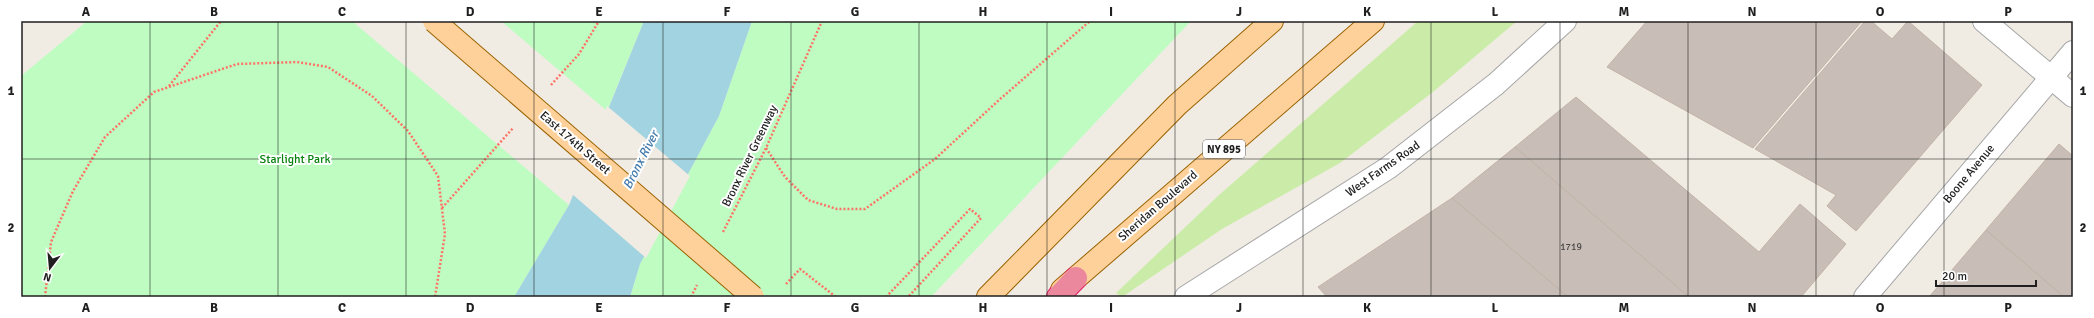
<svg xmlns="http://www.w3.org/2000/svg" width="2094" height="318" viewBox="0 0 2094 318" font-family="Signika,sans-serif">
<style>
.grass{fill:#cbeca8}
.park{fill:#bffcc2}
.water{fill:#a2d3e0}
.pier{fill:#f0ece4}
.building{fill:#c8beb7;stroke:#c2b2a6}
.lines{fill:none;stroke-linecap:round;stroke-linejoin:round}
.minor-casing{stroke:#a6a6a6;stroke-width:24}
.major-casing{stroke:#996200;stroke-width:24}
.highway-casing{stroke:#e31c66;stroke-width:24}
.path{stroke:#ff7266;stroke-width:2.5;stroke-dasharray:2 2;stroke-linecap:butt}
.minor{stroke:#fff;stroke-width:22}
.major{stroke:#ffd19a;stroke-width:22}
.highway{stroke:#eb889d;stroke-width:22}
.major-bridge-casing{stroke:#996200;stroke-width:24;stroke-linecap:butt}
.major-bridge{stroke:#ffd19a;stroke-width:22}
.grid{fill:none;stroke:#1f1f1f;stroke-width:1;stroke-opacity:0.55}
.labels{text-anchor:middle;dominant-baseline:central;stroke-width:4;stroke-linejoin:round;paint-order:stroke}
.number-label{font-size:10px;fill:#494745}
.shield{fill:#fff;stroke:#626262;stroke-width:1}
.shield-label{font-size:11px;font-weight:bold;fill:#1f1f1f}
.street-label{font-size:12px;fill:#1f1f1f;stroke:#fff}
.park-label{font-size:12px;fill:#06830d;stroke:#fff}
.water-label{font-size:13px;font-style:italic;fill:#437aab;stroke:#fff}
.neatline{fill:none;stroke:#1f1f1f;stroke-width:1.5}
.grid-label{font-size:13px;text-anchor:middle;font-weight:bold;fill:#1f1f1f}
</style>
<rect width="100%" height="100%" fill="#f0ece4"/>
<polygon class="grass" points="1418,21 1517,21 1433,92 1340,163 1222,229 1122,297 1116,293 1219,195"/>
<g class="park">
<polygon points="87,21 352,21 569,205 514,297 21,297 21,76"/>
<polygon points="501,21 644,21 607,111"/>
<polygon points="752,21 1191,21 931,297 630,297 640,264 719,116"/>
</g>
<polygon class="water" points="644,21 752,21 719,116 640,264 630,297 514,297 569,205"/>
<polygon class="pier" points="607,106 690,176 646,258 572,194"/>
<g class="building">
<polygon points="1647,21 1862,21 1753,148 1607,67"/>
<polygon points="1865,21 1871,21 1892,39 1908,21 1982,85 1856,231 1827,206 1836,195 1755,149"/>
<polygon points="1576,97 1759,252 1800,204 1846,244 1801,297 1689,297 1515,147"/>
<polygon points="2059,144 2073,156 2073,297 2064,297 1986,230"/>
<polygon points="1515,147 1689,297 1568,297 1452,198"/>
<polygon points="1452,198 1568,297 1327,297 1318,287"/>
<polygon points="1986,230 2064,297 1929,297"/>
</g>
<g class="lines">
<defs>
<g id="minor">
<polyline points="1984,21 2073,96"/>
<polyline points="1186,297 1388,168 1496,84 1565,21"/>
<polyline points="1865,297 2073,52"/>
</g>
<g id="major">
<polyline points="1062,290 1373,21"/>
<polyline points="988,297 1177,105 1272,21"/>
</g>
<polyline id="highway" points="1058,297 1076,278"/>
</defs>
<use href="#minor" class="minor-casing"/>
<use href="#major" class="major-casing"/>
<use href="#highway" class="highway-casing"/>
<g class="path">
<polyline points="551,85 579,54 599,21"/>
<polyline points="169,86 221,21"/>
<polyline points="766,148 785,177 808,200 837,209 865,209 935,159 999,100 1090,21"/>
<polyline points="442,208 513,128"/>
<polyline points="723,232 766,148 822,21"/>
<polyline points="786,284 800,269 836,297"/>
<polyline points="45,297 51,242 73,191 105,137 154,92 237,64 297,62 328,67 372,96 408,131 438,176 445,234 435,297"/>
<polyline points="691,297 697,285"/>
<polyline points="886,297 970,209 981,218 908,297"/>
</g>
<use href="#minor" class="minor"/>
<use href="#major" class="major"/>
<use href="#highway" class="highway"/>
<defs>
<polyline id="major-bridge" points="434,21 753,297"/>
</defs>
<use href="#major-bridge" class="major-bridge-casing"/>
<use href="#major-bridge" class="major-bridge"/>
</g>
<path class="grid" d="M150,21v276M278,21v276M406,21v276M534,21v276M663,21v276M791,21v276M919,21v276M1047,21v276M1175,21v276M1303,21v276M1431,21v276M1560,21v276M1688,21v276M1816,21v276M1944,21v276M21,159h2052"/>
<g class="labels">
<g class="number-label">
<text x="1571" y="247">1719</text>
</g>
<rect class="shield" x="1203" y="140" width="42" height="18" rx="3"/>
<g class="shield-label">
<text x="1224" y="149">NY 895</text>
</g>
<g class="street-label">
<text transform="translate(575 143) rotate(41)">East 174th Street</text>
<text transform="translate(750 156) rotate(-64)">Bronx River Greenway</text>
<text transform="translate(1383 169) rotate(-35)">West Farms Road</text>
<text transform="translate(1969 174) rotate(-50)">Boone Avenue</text>
<text transform="translate(1158 206) rotate(-41)">Sheridan Boulevard</text>
</g>
<g class="park-label">
<text x="295" y="159">Starlight Park</text>
</g>
<g class="water-label">
<text transform="translate(641 160) rotate(-63)">Bronx River</text>
</g>
</g>
<rect width="2094" height="318" fill="none" stroke="#ffffff" stroke-width="44"/>
<g transform="translate(50 268) rotate(196)" stroke="#ffffff" stroke-width="3" paint-order="stroke">
<path d="M0-3L7 15L0 10L-7 15Z" fill="#1f1f1f"/>
<text y="-6" font-size="11" font-weight="bold" text-anchor="middle" fill="#1f1f1f">N</text>
</g>
<path d="M1936 280v6h100v-6" fill="none" stroke="#1f1f1f" stroke-width="2"/>
<text x="1942" y="280" font-size="12" fill="#1f1f1f" stroke="#ffffff" stroke-width="3" paint-order="stroke">20 m</text>
<rect x="22" y="22" width="2050" height="274" class="neatline"/>
<g class="grid-label">
<text x="86" y="16">A</text>
<text x="214" y="16">B</text>
<text x="342" y="16">C</text>
<text x="470" y="16">D</text>
<text x="599" y="16">E</text>
<text x="727" y="16">F</text>
<text x="855" y="16">G</text>
<text x="983" y="16">H</text>
<text x="1111" y="16">I</text>
<text x="1239" y="16">J</text>
<text x="1367" y="16">K</text>
<text x="1495" y="16">L</text>
<text x="1624" y="16">M</text>
<text x="1752" y="16">N</text>
<text x="1880" y="16">O</text>
<text x="2008" y="16">P</text>
<text x="11" y="95">1</text>
<text x="2083" y="95">1</text>
<text x="11" y="232">2</text>
<text x="2083" y="232">2</text>
<text x="86" y="312">A</text>
<text x="214" y="312">B</text>
<text x="342" y="312">C</text>
<text x="470" y="312">D</text>
<text x="599" y="312">E</text>
<text x="727" y="312">F</text>
<text x="855" y="312">G</text>
<text x="983" y="312">H</text>
<text x="1111" y="312">I</text>
<text x="1239" y="312">J</text>
<text x="1367" y="312">K</text>
<text x="1495" y="312">L</text>
<text x="1624" y="312">M</text>
<text x="1752" y="312">N</text>
<text x="1880" y="312">O</text>
<text x="2008" y="312">P</text>
</g>
</svg>
